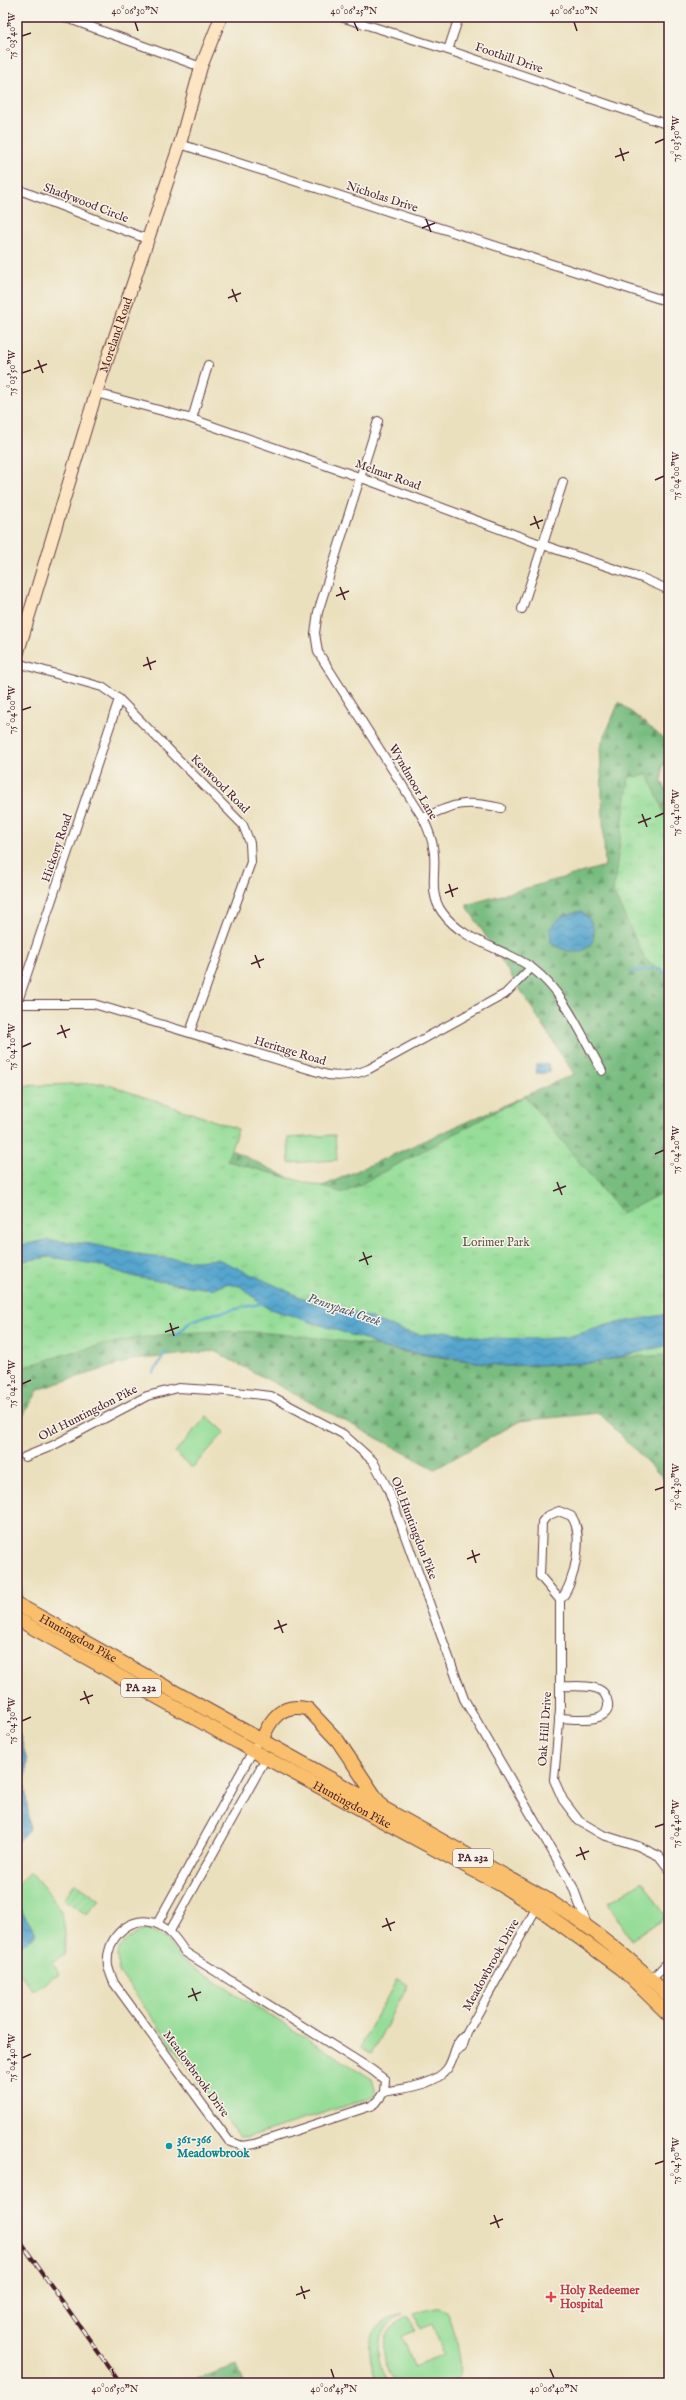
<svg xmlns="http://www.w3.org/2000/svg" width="686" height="2400" viewBox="0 0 686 2400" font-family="'IM FELL English',serif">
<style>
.grass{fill:#95dd98;stroke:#707e62}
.forest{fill:url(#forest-firs);stroke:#616e56}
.park{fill:url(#park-tufts);stroke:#707e62}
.garden{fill:url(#garden-furrows);stroke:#707e62}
.water{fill:url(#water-waves);stroke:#4f627c}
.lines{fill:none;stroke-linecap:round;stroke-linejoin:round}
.stream{stroke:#54a5ce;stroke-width:2.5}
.street-casing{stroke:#623c41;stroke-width:10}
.secondary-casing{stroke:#623c41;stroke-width:14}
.primary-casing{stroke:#623c41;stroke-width:15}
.street{stroke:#fff;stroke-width:8}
.secondary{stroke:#fde5c4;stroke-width:12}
.primary{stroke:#f9bf6c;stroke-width:13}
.rail-casing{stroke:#4a1f2b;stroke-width:4}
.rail{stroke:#f7f3e8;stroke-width:2.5;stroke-dasharray:8;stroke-linecap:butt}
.ticks{fill:none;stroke:#4a1f2b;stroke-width:1.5}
.culture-dot{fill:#0f9aa8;stroke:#f7f3e8;stroke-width:1.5}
.health-dot{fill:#e0444e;stroke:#f7f3e8;stroke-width:1.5}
.labels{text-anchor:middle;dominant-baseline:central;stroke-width:3;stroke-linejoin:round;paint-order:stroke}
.shield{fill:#f7f3e8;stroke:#7e5f64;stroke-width:1}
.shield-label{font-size:11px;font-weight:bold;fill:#4a1f2b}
.street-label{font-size:12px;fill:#4a1f2b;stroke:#f7f3e8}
.park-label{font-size:12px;fill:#5d4e46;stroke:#f7f3e8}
.culture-label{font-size:12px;font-weight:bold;fill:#0d838f;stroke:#f7f3e8;text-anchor:start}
.health-label{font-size:12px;font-weight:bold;fill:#be3a42;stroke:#f7f3e8;text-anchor:start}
.water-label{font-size:13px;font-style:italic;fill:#4e556c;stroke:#f7f3e8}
.neatline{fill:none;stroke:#4a1f2b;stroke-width:1.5}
.ticks-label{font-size:10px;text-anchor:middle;fill:#4a1f2b}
</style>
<defs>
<pattern id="forest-firs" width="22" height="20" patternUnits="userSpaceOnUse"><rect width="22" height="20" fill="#78bc80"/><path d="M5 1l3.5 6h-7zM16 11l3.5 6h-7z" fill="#649869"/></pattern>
<pattern id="park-tufts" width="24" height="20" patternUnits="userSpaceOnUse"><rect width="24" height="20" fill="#95dd98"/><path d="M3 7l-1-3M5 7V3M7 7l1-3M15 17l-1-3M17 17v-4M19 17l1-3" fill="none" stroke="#82bd83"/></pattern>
<pattern id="garden-furrows" width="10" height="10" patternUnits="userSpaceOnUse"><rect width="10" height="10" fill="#95dd98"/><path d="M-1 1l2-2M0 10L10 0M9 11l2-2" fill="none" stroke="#82bd83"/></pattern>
<pattern id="water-waves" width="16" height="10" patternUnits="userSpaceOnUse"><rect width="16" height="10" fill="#54a5ce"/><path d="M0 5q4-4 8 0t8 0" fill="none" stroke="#4886a7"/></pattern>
</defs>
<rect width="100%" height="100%" fill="#f7f3e8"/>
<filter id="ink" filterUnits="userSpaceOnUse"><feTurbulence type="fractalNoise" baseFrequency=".025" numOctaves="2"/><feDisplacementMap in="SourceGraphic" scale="8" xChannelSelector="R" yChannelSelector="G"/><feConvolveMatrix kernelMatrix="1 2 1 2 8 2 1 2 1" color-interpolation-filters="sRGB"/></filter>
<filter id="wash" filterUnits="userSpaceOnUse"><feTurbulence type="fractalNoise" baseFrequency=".012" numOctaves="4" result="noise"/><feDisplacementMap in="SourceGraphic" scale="16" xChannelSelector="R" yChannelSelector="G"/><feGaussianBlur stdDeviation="0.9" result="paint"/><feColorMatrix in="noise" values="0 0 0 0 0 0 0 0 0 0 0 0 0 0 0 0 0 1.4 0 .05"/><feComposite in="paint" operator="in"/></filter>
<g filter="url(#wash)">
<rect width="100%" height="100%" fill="#ebe0be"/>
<g class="grass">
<polygon points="335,1135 337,1160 289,1163 288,1138"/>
<polygon points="207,1416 225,1432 192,1468 175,1452"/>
<path d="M31,1872c28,35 37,36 33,83l-11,8 6,10 -26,18 -16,-22v-85z"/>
<polygon points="643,1881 666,1917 631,1940 608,1903"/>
<path d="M147,1929l18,9 16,22 191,119 4,12 -3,6 -125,40h-9l-120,-165c-6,-26 7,-34 28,-43z"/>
<polygon points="397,1979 408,1985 371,2054 360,2047"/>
<path d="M435,2308c5,0 10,0 13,6 5,8 17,56 11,63 -7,9 -51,8 -63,5 -6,-6 -9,-14 -11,-22 -5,-24 4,-34 24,-45l6,16 -13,5 12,30 30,-12 -12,-30 -12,5 -6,-16z"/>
<path d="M404,2313c-30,16 -33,43 -14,70h-13c-12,-37 -13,-57 27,-70z"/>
</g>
<g class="forest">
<polygon points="619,702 669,743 669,759 662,767 662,781 669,797 669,1314 17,1097 139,1105 314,1190 574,1074 466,905 605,866 600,747"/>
<polygon points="17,1262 404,1352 505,1366 594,1363 669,1345 669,1484 599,1413 520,1421 435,1469 214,1351 132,1360 39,1389 17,1426"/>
<polygon points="17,1523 23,1608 17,1604"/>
<polygon points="237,2365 244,2383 186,2383"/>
</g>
<g class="park">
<polygon points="648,775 669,824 669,977 645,959 613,892 629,777"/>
<path d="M103,1083l135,46 -11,32 117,32 181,-97 97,118 47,-25v166c-54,4 -108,2 -162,-1 -31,-1 -62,-1 -92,-4 -54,-5 -108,-15 -161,-18 -82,-4 -161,10 -237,38v-284z"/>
</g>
<polygon class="garden" points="75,1883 99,1900 87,1915 64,1899"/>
<g class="water">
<path d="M581,911c28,20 7,59 -30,31l-1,-14 12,-12z"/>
<polygon points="548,1064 550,1071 546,1073 536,1073 536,1065"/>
<polygon points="46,1240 91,1244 144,1256 196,1261 218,1259 309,1301 371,1318 400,1330 422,1335 445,1331 483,1338 540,1339 568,1337 611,1324 669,1314 669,1345 594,1363 505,1366 382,1348 364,1339 267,1308 240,1286 226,1284 212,1289 195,1287 135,1277 94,1264 50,1257 17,1262 17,1246"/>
<polygon points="17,1725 27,1761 25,1787 30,1828 17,1844"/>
<polygon points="20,1909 37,1934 17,1949 17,1911"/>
</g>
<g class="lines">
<g class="stream">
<polyline points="631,972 660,968 669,977"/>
<polyline points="175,1337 190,1322 205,1316 263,1303"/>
<polyline points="153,1373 166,1352"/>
</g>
</g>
</g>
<g filter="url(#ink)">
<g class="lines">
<defs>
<g id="street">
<polyline points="64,17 201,67"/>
<polyline points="341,17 448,50 669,125"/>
<polyline points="448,50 459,17"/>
<polyline points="180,144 669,302"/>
<polyline points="17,189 147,239"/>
<polyline points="96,393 192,419 359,477 543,545 642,578 669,590"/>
<polyline points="192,419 208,365"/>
<path d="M378,421l-60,191 -3,21 3,19 105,166c4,9 9,19 10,29 5,22 -6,44 9,65 21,30 62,36 90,56 33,25 50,68 70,103"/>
<polyline points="522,609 563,482"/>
<polyline points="17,663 102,687 119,699 243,825 250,843 251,862 190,1032"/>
<path d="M423,818c32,-15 43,-18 78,-10"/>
<path d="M17,1004h77l234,71c15,2 27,0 41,-6l136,-75 26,-26"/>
<polyline points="17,1004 119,699"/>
<polyline points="25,1457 52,1446 147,1396 178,1388 226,1391 271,1396 343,1434 373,1461 388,1489 464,1699 573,1887 587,1925"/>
<path d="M559,1511l12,5c14,16 4,69 -11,84l-20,-24 2,-54 5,-6z"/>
<polyline points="560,1600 560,1710 554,1780 563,1800 579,1821 603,1835 638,1846 659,1856 669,1869"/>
<path d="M559,1718c13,0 52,7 49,-15 -1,-5 -4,-11 -8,-13 -10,-6 -29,-3 -40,-4"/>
<polyline points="157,1924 255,1747"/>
<polyline points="170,1931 266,1758 265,1755"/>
<polyline points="652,1979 669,1961"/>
<polyline points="457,2050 462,2048 467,2033 537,1907"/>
<path d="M384,2092l1,-12 -13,-10 -187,-118c-8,-12 -18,-27 -34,-30 -25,-5 -46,19 -43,44 1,5 4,12 6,17l115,158 13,5 12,-2 117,-38 5,-3 8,-11c20,-4 50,-6 63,-23 8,-10 7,-28 19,-34"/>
</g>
<g id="secondary">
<path id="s1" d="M17,655l79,-262 84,-249 21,-77 20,-50"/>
</g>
<g id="primary">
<path id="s2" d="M17,1604l528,294c46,29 86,60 124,99"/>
<path id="s3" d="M17,1619l249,139 235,127 44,28 77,56 47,46"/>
<path d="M262,1740c8,-21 20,-38 46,-31l30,32 43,64"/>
</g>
</defs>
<use href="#street" class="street-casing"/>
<use href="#secondary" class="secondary-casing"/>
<use href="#primary" class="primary-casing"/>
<use href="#street" class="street"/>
<use href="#secondary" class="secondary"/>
<use href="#primary" class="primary"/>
<defs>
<polyline id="rail" points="17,2237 120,2383"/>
</defs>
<use href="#rail" class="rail-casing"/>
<use href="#rail" class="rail"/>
</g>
</g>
<path class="ticks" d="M135,22l3,9M354,22l4,9M574,22l3,9M22,36l9,-3M655,143l9,-4M620,148l4,13M615,157l14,-5M426,219l5,13M422,228l13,-5M232,289l5,13M228,298l13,-5M38,360l5,13M34,369l13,-5M22,373l9,-3M655,480l9,-4M534,516l5,13M530,525l13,-5M340,587l5,13M336,596l13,-5M147,657l4,13M143,666l13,-5M22,710l9,-3M642,814l5,13M655,817l9,-4M638,823l13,-5M449,884l4,13M445,893l13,-5M255,955l5,13M251,964l13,-5M61,1025l5,13M57,1034l13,-5M22,1047l9,-4M655,1154l9,-4M557,1182l5,13M553,1191l13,-5M363,1252l5,13M359,1261l13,-5M170,1323l4,13M165,1332l14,-5M22,1384l9,-4M655,1490l9,-3M472,1550l4,13M467,1559l13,-5M278,1620l5,13M274,1629l13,-5M84,1691l5,13M80,1700l13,-5M22,1721l9,-4M655,1827l9,-3M580,1847l5,13M576,1856l13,-5M386,1918l5,13M382,1927l13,-5M192,1988l5,13M188,1997l13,-5M22,2058l9,-4M655,2164l9,-3M494,2215l5,13M490,2224l13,-5M301,2286l4,13M296,2295l14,-5M112,2369l3,9M331,2369l3,9M550,2369l4,9"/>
<circle class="culture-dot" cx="169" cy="2146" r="4"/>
<path class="health-dot" d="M549 2291h4v4h4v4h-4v4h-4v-4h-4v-4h4z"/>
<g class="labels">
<g class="shield">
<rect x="121" y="1679" width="40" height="18" rx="3"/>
<rect x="453" y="1849" width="40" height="18" rx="3"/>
</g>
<g class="shield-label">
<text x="141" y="1688">PA 232</text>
<text x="473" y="1858">PA 232</text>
</g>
<g class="street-label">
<text transform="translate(509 58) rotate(19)">Foothill Drive</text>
<text transform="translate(382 197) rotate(18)">Nicholas Drive</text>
<text transform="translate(86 203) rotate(21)">Shadywood Circle</text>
<text stroke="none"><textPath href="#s1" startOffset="335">Moreland Road</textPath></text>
<text transform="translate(388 475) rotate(20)">Melmar Road</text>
<text transform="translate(413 782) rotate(60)">Wyndmoor Lane</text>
<text transform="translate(220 784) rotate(45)">Kenwood Road</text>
<text transform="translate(57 848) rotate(-71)">Hickory Road</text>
<text transform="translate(290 1051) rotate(17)">Heritage Road</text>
<text transform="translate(88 1413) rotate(-27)">Old Huntingdon Pike</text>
<text transform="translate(414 1528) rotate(69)">Old Huntingdon Pike</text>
<text stroke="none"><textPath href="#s2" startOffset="70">Huntingdon Pike</textPath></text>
<text transform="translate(545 1729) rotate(-86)">Oak Hill Drive</text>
<text stroke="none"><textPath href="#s3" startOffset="383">Huntingdon Pike</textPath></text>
<text transform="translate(491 1965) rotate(-61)">Meadowbrook Drive</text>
<text transform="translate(196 2074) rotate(54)">Meadowbrook Drive</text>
</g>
<g class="park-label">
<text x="496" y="1242">Lorimer Park</text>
</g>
<g class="culture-label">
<text x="177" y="2139">361-366<tspan x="177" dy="14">Meadowbrook</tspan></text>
</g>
<g class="health-label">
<text x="560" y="2290">Holy Redeemer<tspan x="560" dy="14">Hospital</tspan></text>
</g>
<g class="water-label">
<text transform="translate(344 1310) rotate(19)">Pennypack Creek</text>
</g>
</g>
<rect width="686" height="2400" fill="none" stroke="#f7f3e8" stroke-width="44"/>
<rect x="22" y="22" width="642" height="2356" class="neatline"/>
<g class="ticks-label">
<text x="135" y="14">40°06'30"N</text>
<text x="354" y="14">40°06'25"N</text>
<text x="574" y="14">40°06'20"N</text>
<text transform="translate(11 36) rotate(-90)" y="4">75°03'40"W</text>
<text transform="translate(675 139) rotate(-90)" y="4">75°03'50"W</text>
<text transform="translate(11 373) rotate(-90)" y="4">75°03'50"W</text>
<text transform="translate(675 476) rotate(-90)" y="4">75°04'00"W</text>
<text transform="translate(11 710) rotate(-90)" y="4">75°04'00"W</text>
<text transform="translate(675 813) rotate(-90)" y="4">75°04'10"W</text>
<text transform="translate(11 1047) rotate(-90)" y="4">75°04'10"W</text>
<text transform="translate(675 1150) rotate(-90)" y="4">75°04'20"W</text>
<text transform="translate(11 1384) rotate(-90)" y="4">75°04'20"W</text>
<text transform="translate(675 1487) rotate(-90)" y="4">75°04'30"W</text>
<text transform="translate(11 1721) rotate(-90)" y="4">75°04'30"W</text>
<text transform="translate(675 1824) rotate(-90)" y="4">75°04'40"W</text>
<text transform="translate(11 2058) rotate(-90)" y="4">75°04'40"W</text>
<text transform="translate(675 2161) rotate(-90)" y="4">75°04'50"W</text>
<text x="115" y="2392">40°06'50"N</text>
<text x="334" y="2392">40°06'45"N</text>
<text x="554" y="2392">40°06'40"N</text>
</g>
</svg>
